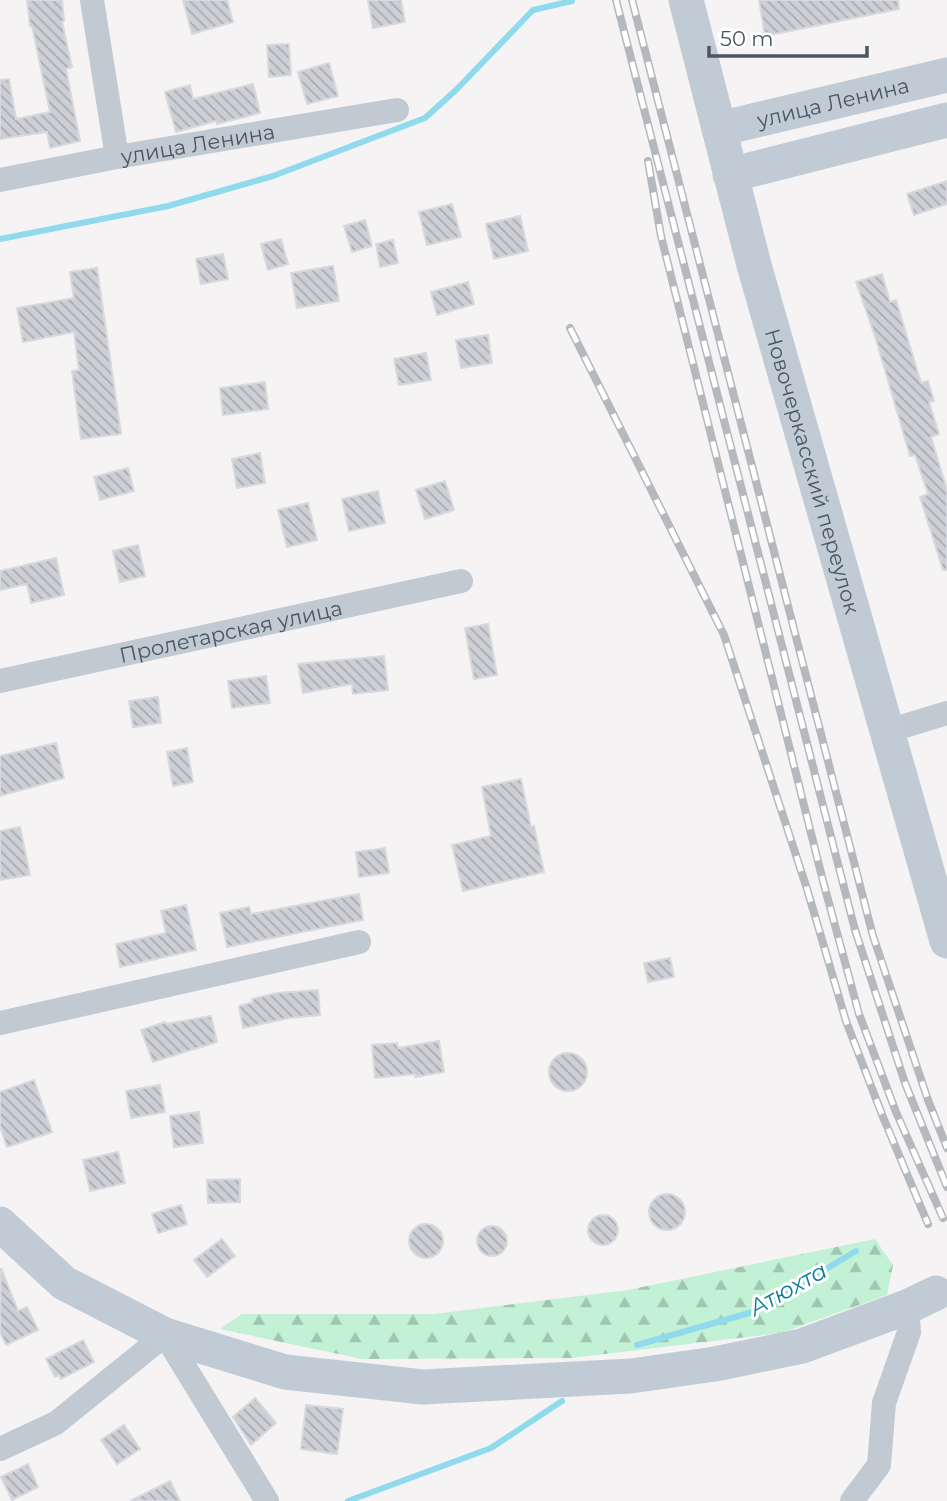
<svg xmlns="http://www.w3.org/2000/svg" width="947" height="1501" viewBox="0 0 947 1501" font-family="Montserrat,sans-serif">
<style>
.forest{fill:url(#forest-firs)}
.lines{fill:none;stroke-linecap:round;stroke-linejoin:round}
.stream{stroke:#90daee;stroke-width:6}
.building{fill:url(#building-back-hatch);stroke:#d7d9de;stroke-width:2}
.street{stroke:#c1cad2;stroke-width:24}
.secondary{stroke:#c1cbd6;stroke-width:35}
.rail-casing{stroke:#b5b8bd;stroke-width:8}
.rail{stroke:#fff;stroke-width:5;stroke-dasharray:16;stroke-linecap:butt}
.labels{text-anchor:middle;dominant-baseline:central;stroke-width:6;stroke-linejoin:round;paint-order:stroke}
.street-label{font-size:21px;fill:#4a5661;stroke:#fff}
.water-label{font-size:23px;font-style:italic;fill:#0c7c9b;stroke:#fff}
</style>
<defs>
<pattern id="forest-firs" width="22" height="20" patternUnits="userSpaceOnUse" patternTransform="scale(1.75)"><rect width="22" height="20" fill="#c3f1d5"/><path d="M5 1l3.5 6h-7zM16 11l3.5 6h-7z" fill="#a0c6b0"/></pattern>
<pattern id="building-back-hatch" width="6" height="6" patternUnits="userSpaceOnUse" patternTransform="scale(1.75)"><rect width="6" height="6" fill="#cdcfd5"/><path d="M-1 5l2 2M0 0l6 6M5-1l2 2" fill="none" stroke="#a8abb0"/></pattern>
</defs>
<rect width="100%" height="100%" fill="#f5f3f3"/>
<polygon class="forest" points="875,1239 893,1265 887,1295 781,1333 571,1358 362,1359 220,1329 242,1314 434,1314 628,1290"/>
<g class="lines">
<g class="stream">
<polyline points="0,239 168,206 273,176 425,118 456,90 533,10 572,1"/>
<polyline points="637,1345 756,1311 856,1251"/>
<polyline points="348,1501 491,1448 562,1401"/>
</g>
</g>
<g class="building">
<polygon points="27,0 62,0 64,21 62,22 72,67 66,69 80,141 50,148 47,132 0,139 0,80 9,79 16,119 50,112 32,26 30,26"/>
<polygon points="183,0 227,0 233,22 192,34"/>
<polygon points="368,0 401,0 405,22 373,28"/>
<polygon points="759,0 898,0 899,9 765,36"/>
<polygon points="289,44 291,75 269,77 267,45"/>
<polygon points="329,63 338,96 307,104 298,72"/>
<polygon points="253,84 260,113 217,124 216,121 176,132 165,92 190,85 193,99"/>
<polygon points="947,181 947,204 914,215 907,194"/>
<polygon points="452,204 461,237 427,245 419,212"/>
<polygon points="520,216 528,251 494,259 486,224"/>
<polygon points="365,220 372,246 352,252 344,226"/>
<polygon points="281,239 288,264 268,270 261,244"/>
<polygon points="393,240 398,263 380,267 376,244"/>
<polygon points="223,254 228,279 201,284 196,259"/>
<polygon points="333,266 339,301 297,308 291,273"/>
<polygon points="97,268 121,434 81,439 72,371 79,370 74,332 23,342 17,308 74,298 70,272"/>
<polygon points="882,274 890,302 896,300 921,383 928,381 934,401 929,402 939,434 931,437 947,490 947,570 943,570 920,497 928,494 915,455 910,456 875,336 856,282"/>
<polygon points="468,282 474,304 437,315 431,292"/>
<polygon points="488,335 492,363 461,368 456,340"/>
<polygon points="426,353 431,380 399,385 394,359"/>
<polygon points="265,382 268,409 223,415 220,388"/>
<polygon points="260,453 265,483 237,488 232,459"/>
<polygon points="128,468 134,491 100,500 94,477"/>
<polygon points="445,481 454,510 425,519 416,490"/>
<polygon points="378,491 385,523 349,531 342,499"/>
<polygon points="308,503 317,540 287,547 278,510"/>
<polygon points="138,545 145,576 120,582 113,551"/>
<polygon points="56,558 64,595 31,603 27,584 0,590 0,571"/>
<polygon points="488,624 497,675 474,679 465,628"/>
<polygon points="384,656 388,690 353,694 352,684 303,693 298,664"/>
<polygon points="266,676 270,703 232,708 228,681"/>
<polygon points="158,697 161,723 133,727 129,701"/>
<polygon points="56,743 64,778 0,796 0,756"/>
<polygon points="187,748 193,782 173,786 167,752"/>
<polygon points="521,779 531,827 534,826 544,872 463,891 452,845 491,836 482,787"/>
<polygon points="20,827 30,875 0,880 0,831"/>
<polygon points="385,848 389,873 359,877 356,852"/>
<polygon points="359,894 363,920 227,947 220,913 249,907 251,914"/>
<polygon points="186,905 196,950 120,967 116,944 166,933 161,911"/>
<polygon points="670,958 674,977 648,982 644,963"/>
<polygon points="318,990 320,1015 289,1018 243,1028 239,1006 253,1002 252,999 277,993"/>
<polygon points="211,1016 217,1042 153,1062 141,1030 165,1022 166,1024"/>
<polygon points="439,1041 444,1072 415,1077 415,1074 375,1078 372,1045 397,1043 398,1048"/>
<circle cx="568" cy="1072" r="19"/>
<polygon points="34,1080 52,1132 7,1147 0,1126 0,1092"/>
<polygon points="160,1085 165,1112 131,1118 126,1091"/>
<polygon points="199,1112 203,1143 174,1147 170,1116"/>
<polygon points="118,1152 125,1183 90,1191 83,1160"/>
<polygon points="240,1179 240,1202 208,1203 207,1180"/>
<circle cx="667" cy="1212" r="18"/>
<polygon points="181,1205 187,1224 158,1233 152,1214"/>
<circle cx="603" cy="1230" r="15"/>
<circle cx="426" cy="1241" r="17"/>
<circle cx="492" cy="1241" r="15"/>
<polygon points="222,1239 235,1256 207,1277 194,1260"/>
<polygon points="1,1268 18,1311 27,1307 38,1330 6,1345 0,1332"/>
<polygon points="83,1340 94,1362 61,1379 59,1375 55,1377 46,1359"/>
<polygon points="255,1398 276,1423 251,1445 233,1417"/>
<polygon points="306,1405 343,1409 337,1454 301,1449"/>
<polygon points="124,1425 140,1449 117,1464 101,1440"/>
<polygon points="28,1464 38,1487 12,1500 1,1477"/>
<polygon points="170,1481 180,1501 130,1501"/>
</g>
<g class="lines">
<g class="street">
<polyline points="92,0 117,157"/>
<path id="s1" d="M0,180l117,-23 280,-47"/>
<path id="s2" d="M0,681l461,-100"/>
<polyline points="888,731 947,713"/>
<polyline points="0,1023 359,942"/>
<polyline points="0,1449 56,1423 165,1335 267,1501"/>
<polyline points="852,1501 879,1465 884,1403 909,1332 907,1307"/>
</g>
<g class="secondary">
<path id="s3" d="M686,0l68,265 193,676"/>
<path id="s4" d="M719,129l228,-54"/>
<polyline points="730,175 947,120"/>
<polyline points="0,1224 64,1283 165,1335 285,1372 423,1387 631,1376 715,1364 802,1346 907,1307 936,1293"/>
</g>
<defs>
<g id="rail">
<polyline points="616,0 855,930 905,1083 947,1187"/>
<polyline points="632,0 873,936 928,1100 947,1148"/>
<polyline points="648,161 661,236 823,881 859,1014 896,1112 943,1218"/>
<polyline points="570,328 724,635 807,889 846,1021 883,1117 928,1224"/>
</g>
</defs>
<use href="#rail" class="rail-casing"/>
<use href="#rail" class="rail"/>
</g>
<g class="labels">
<g class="street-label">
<text stroke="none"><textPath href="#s4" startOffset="117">улица Ленина</textPath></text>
<text stroke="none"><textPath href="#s1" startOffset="201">улица Ленина</textPath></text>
<text stroke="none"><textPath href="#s3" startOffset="488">Новочеркасский переулок</textPath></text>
<text stroke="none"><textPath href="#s2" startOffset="236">Пролетарская улица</textPath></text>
</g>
<g class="water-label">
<text transform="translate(788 1289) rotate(-29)">Атюхта</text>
</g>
</g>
<path d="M709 46v10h158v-10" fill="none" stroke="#4a5661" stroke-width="3.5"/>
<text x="720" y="46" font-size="21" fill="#4a5661" stroke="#ffffff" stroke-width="5" paint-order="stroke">50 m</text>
</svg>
